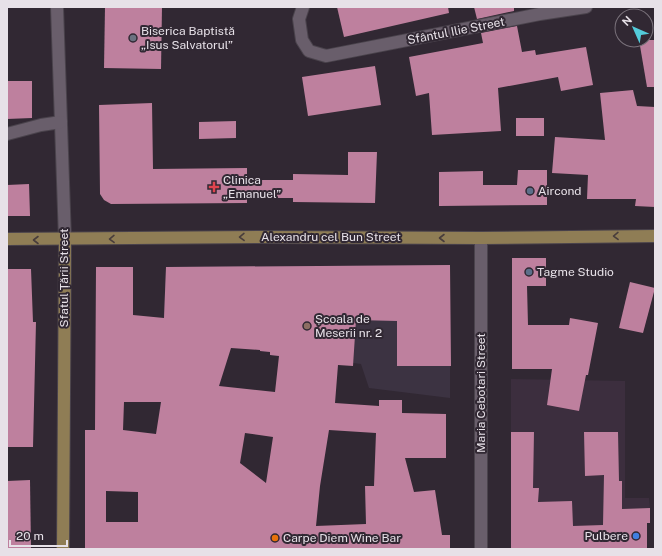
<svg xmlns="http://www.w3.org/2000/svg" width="662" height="556" viewBox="0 0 662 556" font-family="'Public Sans',sans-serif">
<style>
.built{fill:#3c2e3e}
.education{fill:#3c3342}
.building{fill:#be809e;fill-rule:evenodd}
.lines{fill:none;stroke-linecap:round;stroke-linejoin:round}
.minor-casing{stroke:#4a434c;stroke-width:14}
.major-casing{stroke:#4a434c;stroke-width:14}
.minor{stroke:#695e6b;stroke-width:12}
.major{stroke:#8f7d55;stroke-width:12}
.oneway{stroke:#483d3c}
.worship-dot{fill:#6b7280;stroke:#312833;stroke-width:1.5}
.health-dot{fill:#e0444e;stroke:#312833;stroke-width:1.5}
.service-dot{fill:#5c6f8a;stroke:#312833;stroke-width:1.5}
.education-dot{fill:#8d6e63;stroke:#312833;stroke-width:1.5}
.shop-dot{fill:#3f7fe0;stroke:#312833;stroke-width:1.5}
.food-dot{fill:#e8710a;stroke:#312833;stroke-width:1.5}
.labels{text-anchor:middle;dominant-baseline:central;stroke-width:4;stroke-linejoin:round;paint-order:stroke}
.poi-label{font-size:12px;fill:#e7e1e8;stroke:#312833;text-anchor:start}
.street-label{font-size:12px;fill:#e7e1e8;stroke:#312833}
</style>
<rect width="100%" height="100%" fill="#312833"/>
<polygon class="built" points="511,379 625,381 625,498 649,498 650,508 624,509 624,549 511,549"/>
<polygon class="education" points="450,265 450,398 369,388 361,364 353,363 354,346 279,356 270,355 270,352 260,351 260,350 163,333 166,267"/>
<g class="building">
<polygon points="105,7 162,7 161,69 104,68"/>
<polygon points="337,7 448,7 449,13 344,37"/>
<polygon points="474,7 514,7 514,11 477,19"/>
<polygon points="517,26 522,52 535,50 536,55 586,47 593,85 561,91 558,77 498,88 501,131 432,135 429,93 416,96 409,57 483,43 481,33"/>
<polygon points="639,40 655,40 655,87 647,87"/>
<polygon points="375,66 381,105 308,116 302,77"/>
<polygon points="7,81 32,81 32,118 7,119"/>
<polygon points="633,90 637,106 655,107 655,207 635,206 636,199 587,199 588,175 552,173 555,137 605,140 600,93"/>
<polygon points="152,103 153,169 247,168 247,180 293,180 293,174 348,175 348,152 377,152 375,203 293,202 293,198 247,198 247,203 111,204 104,200 100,194 99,105"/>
<rect x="516" y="118" width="28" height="18"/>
<polygon points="236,121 236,138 199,139 199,122"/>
<polygon points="518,170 547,170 547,205 439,206 439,172 483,171 483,185 517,185"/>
<polygon points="29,184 30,216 7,216 7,185"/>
<polygon points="512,258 546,258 546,286 527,286 528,325 569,325 570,318 598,323 588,375 586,375 579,411 547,405 552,369 512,369"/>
<path d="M450,265l1,101h-54v-45l-41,-1 -3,46 -15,-1 -3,38 44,3v-6h23v13l44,1v44h-41l9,34 21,-2 7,45h8v14h-365v-119h10l1,-163h37v48l31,3 2,-51zM231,348l29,2v1l10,1v3l9,1 -4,36 -56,-6zM124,402h37l-5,32 -33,-4zM329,430l47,3 -2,53h-9l1,38 -50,2 4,-40zM245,433l28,4 -7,46 -26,-20zM106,491l32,1v30h-32z"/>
<polygon points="7,269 31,269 33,322 36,322 33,447 8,447"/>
<polygon points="630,282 655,288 643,333 619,328"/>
<polygon points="511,432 534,432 533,488 539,488 538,502 572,501 573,526 603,525 604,475 585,476 584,432 618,432 619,481 622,481 622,509 650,508 650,523 647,523 647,549 511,549"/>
<polygon points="30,480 31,549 7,549 7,481"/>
</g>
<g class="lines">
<defs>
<g id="minor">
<polyline points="57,7 65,240"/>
<polyline points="303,7 299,19 302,40 309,51 326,56 540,14 586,7"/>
<polyline points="7,134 41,125 61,122"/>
<polyline points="481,549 481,238"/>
</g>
<g id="major">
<polyline points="7,239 259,237 481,238 655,236"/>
<polyline points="63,549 65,240"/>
</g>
</defs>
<use href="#minor" class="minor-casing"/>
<use href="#major" class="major-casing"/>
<use href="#minor" class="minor"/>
<use href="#major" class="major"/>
</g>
<defs><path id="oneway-chevron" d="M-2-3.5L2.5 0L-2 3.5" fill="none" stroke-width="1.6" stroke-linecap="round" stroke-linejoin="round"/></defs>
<g class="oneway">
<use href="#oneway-chevron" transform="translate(616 236) rotate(179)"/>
<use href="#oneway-chevron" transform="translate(242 237) rotate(179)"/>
<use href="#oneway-chevron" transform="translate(442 238) rotate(-180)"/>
<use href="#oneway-chevron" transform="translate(112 239) rotate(179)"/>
<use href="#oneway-chevron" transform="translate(36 240) rotate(-180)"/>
</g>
<circle class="worship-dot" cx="133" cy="38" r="4"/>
<path class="health-dot" d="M212 181h4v4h4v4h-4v4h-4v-4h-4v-4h4z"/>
<g class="service-dot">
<circle cx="530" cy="191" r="4"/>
<circle cx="529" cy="272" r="4"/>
</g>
<circle class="education-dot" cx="307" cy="326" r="4"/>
<circle class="shop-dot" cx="636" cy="536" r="4"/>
<circle class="food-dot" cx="275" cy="538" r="4"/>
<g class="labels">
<g class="poi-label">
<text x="141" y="31">Biserica Baptistă<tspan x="141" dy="14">„Isus Salvatorul”</tspan></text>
<text x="223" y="180">Clinica<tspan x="223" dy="14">„Emanuel”</tspan></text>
<text x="538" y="191">Aircond</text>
<text x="537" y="272">Tagme Studio</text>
<text x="315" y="319">Școala de<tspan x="315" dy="14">Meserii nr. 2</tspan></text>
<text x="628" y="536" text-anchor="end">Pulbere</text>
<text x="283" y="538">Carpe Diem Wine Bar</text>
</g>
<g class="street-label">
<text transform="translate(456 31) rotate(-11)">Sfântul Ilie Street</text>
<text x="331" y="237">Alexandru cel Bun Street</text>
<text transform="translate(64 278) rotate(-90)">Sfatul Țării Street</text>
<text transform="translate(481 393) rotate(-90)">Maria Cebotari Street</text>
</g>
</g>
<rect width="662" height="556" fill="none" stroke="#e7e1e8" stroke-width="16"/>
<g transform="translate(634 28) rotate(315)"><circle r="19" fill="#312833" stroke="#7a727b"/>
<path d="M0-3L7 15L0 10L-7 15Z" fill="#53cbda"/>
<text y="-6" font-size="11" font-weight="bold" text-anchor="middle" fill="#e7e1e8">N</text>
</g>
<path d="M10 540v6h57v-6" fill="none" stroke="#e7e1e8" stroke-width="2"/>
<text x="16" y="540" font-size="12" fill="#e7e1e8" stroke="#312833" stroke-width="3" paint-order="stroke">20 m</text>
</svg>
